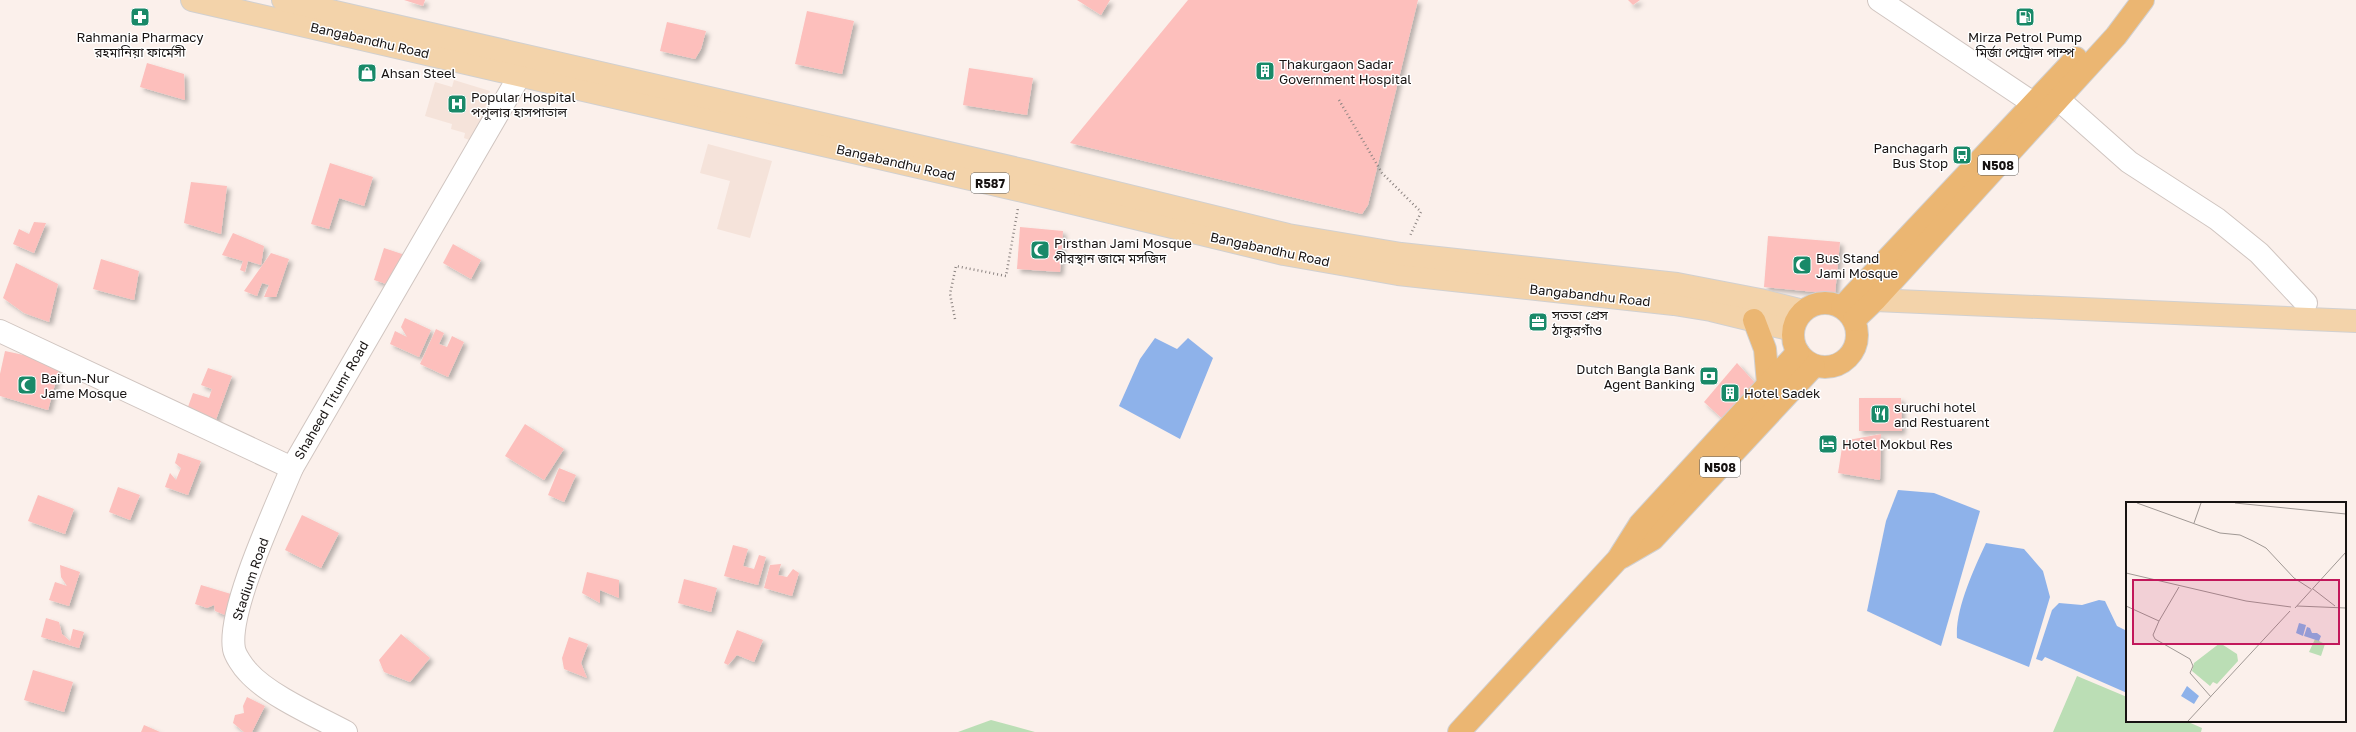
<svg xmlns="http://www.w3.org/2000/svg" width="2356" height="732" viewBox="0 0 2356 732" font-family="'Golos Text','Noto Sans Bengali',sans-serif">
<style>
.built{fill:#f5e3da}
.green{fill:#bbdeb5}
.water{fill:#8eb2ea}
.building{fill:#fdbfbc;filter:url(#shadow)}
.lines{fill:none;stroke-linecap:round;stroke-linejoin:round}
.minor-casing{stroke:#d0c5c0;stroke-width:24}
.major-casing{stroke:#d1d0d0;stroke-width:24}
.highway-casing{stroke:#d1d0d0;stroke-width:24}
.path{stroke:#8b8380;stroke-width:2.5;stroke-dasharray:1 3;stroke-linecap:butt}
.minor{stroke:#fff;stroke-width:22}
.major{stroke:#f3d3aa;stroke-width:22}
.highway{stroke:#ebb672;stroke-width:22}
.labels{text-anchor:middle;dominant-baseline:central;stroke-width:3;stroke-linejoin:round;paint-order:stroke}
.shield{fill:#fff;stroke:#5d5a59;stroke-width:1}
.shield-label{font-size:12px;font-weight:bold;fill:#171312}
.poi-label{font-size:13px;fill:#171312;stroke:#fff;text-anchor:start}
.street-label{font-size:13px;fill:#171312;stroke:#fff}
.inset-road{fill:none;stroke:#a09894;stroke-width:1}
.view{fill:#c2185b;fill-opacity:0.15;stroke:#c2185b;stroke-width:2}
.inset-edge{fill:none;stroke:#171312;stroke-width:2}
</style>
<defs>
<filter id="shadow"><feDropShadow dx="3.5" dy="3.5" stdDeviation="2" flood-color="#0004"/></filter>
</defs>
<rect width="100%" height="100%" fill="#fbf0eb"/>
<g class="built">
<polygon points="454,80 490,91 475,142 464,138 465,133 451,129 452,124 425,116 435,82 452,87"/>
<polygon points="708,144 772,161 750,238 717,229 730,181 700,173"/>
</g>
<g class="green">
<polygon points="2077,676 2127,697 2127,721 2186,721 2202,728 2201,732 2053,732"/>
<polygon points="991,720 1035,732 958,732"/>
</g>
<g class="water">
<polygon points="1155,338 1177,349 1188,338 1213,358 1180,439 1119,406 1140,359"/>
<polygon points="1898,490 1934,493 1980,511 1941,646 1867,611 1886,521"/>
<path d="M1986,543l38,6 19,22 7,26 -21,70 -72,-29c-2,-29 17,-69 29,-95z"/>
<polygon points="2099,600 2105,601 2117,626 2127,631 2127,693 2045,657 2042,661 2036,659 2052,610 2059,603 2082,605"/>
</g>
<g class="building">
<polygon points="404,0 425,0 423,6"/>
<polygon points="1077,0 1110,0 1101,15"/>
<polygon points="1188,0 1418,0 1368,205 1362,214 1070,143"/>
<polygon points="1628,0 1640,0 1633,5"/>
<polygon points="807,11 854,21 842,74 795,64"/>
<polygon points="667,22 706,31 701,49 695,59 660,51"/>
<polygon points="147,63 184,74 185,100 140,87"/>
<polygon points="969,68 1033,78 1027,115 963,105"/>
<polygon points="330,163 373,177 364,206 339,198 329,229 311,224"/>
<polygon points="191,182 227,186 221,234 184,223"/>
<polygon points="34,222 46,223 34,253 13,244 19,229 29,234"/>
<polygon points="1020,227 1063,231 1060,272 1017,269"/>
<polygon points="233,233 264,246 261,265 248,261 245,272 240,270 243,261 222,255"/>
<polygon points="1768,236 1840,242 1835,294 1764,287"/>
<polygon points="453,244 481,260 471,279 443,263"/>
<polygon points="384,248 405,255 395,287 374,280"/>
<polygon points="271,253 289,259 276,297 264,297 269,285 262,283 257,296 244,291"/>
<polygon points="101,259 139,271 134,300 93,289"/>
<polygon points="16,263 58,284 49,322 24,313 3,298"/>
<polygon points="405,318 431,330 419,357 390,344 395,331 407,337 401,327"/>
<polygon points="436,329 444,333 439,344 447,347 452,336 464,342 448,377 420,364"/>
<polygon points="5,351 61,363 48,410 0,396 0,374"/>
<polygon points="1737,363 1756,384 1726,422 1704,402"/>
<polygon points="208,368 232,376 214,425 185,415 193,393 209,398 212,389 201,385"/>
<polygon points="1859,398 1901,398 1902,431 1859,431"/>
<polygon points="525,424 564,449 544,480 505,456"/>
<polygon points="1881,434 1880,480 1838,473 1843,441"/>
<polygon points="178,453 201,461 188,495 165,487 170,473 176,480 181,468 175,463"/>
<polygon points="559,468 576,475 564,502 548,495"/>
<polygon points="118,487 140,495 130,520 109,512"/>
<polygon points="38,495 74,509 65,534 28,521"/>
<polygon points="302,515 339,533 321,568 285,550"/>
<polygon points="733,545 748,549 743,566 754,569 759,555 766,557 758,585 724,576"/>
<polygon points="781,564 778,575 787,577 793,569 799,573 792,596 764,588 770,565"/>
<polygon points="60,565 80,572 69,606 49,600 55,582 67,586 61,577"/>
<polygon points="587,572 619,580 619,598 600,590 600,603 582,593"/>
<polygon points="684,579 717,588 711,612 678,603"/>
<polygon points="201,585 231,594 225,615 215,611 214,605 207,608 195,604"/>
<polygon points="46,618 59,622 62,634 70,641 73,629 84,632 79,648 41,637"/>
<polygon points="737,630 763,640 754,662 737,655 728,665 724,663"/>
<polygon points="401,634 430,658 410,682 384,672 379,660"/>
<polygon points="569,637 588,644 581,663 587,678 564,669 562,658"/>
<polygon points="33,670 73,682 64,712 24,700"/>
<polygon points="247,697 265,706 252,732 244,732 233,723 235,715 244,713 243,706"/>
<polygon points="144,725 160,732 141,732"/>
</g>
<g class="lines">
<defs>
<g id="minor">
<polyline points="1879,0 2033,103 2046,113"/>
<polyline points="2058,99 2129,162 2217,219 2259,253 2306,303"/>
<polyline points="0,331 292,468 520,75"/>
<path d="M292,468c-16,39 -65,143 -58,181 1,6 9,18 14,23 20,23 70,45 98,60"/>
</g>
<g id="major">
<polyline points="192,0 1023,191 1284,254 1398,274 1674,304 1711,310 1793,330"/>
<polyline points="283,0 1027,171 1288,235 1401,254 1677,284 1760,300 1803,311"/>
<polyline points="1875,300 2356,321"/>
</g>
<g id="highway">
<circle cx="1825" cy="335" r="32"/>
<polyline points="1842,307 2076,58"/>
<polyline points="1754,320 1765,349 1768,384"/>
<polyline points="1854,320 1875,300 2116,36 2143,0"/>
<polyline points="1622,557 1653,539 1814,366"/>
<polyline points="1459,732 1618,559 1640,524 1798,352"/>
</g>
</defs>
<use href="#minor" class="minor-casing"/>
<use href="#major" class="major-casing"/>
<use href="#highway" class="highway-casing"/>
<g class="path">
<polyline points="1339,100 1382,173 1421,212 1410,236"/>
<polyline points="955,319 950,294 956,266 1006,276 1018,208"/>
</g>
<use href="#minor" class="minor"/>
<use href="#major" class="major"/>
<use href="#highway" class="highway"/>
</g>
<defs>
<symbol id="pharmacy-square" viewBox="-11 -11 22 22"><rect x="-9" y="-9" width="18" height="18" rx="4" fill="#198968" stroke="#fff"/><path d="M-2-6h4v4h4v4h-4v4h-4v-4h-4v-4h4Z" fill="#fff"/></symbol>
<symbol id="fuel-square" viewBox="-11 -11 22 22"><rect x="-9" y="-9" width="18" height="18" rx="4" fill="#198968" stroke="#fff"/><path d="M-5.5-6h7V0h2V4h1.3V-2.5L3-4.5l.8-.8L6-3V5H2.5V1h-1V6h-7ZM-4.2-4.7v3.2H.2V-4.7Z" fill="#fff"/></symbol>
<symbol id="building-square" viewBox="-11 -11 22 22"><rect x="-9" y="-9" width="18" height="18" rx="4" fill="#198968" stroke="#fff"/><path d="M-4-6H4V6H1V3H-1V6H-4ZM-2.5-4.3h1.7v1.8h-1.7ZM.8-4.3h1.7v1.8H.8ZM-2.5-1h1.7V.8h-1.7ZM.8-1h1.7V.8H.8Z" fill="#fff"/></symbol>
<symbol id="shop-square" viewBox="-11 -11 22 22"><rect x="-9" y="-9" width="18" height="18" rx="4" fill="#198968" stroke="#fff"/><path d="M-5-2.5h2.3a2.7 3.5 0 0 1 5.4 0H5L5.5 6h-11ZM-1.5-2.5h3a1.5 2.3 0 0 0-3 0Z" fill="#fff"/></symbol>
<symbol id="hospital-square" viewBox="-11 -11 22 22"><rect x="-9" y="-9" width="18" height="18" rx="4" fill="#198968" stroke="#fff"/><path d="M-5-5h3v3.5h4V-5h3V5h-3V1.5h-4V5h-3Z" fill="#fff"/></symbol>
<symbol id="bus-square" viewBox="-11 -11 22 22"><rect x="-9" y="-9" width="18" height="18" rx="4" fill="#198968" stroke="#fff"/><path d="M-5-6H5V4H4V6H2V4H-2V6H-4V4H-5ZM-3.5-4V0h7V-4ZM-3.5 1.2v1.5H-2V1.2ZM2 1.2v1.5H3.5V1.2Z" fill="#fff"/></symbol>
<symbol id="mosque-square" viewBox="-11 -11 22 22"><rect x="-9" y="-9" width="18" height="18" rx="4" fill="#198968" stroke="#fff"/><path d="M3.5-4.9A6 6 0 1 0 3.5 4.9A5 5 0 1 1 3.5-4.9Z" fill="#fff"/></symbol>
<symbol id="office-square" viewBox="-11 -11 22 22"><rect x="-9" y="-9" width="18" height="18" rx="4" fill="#198968" stroke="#fff"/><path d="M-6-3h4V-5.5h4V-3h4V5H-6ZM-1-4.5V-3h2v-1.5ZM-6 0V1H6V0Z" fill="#fff"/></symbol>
<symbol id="bank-square" viewBox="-11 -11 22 22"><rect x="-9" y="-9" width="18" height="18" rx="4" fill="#198968" stroke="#fff"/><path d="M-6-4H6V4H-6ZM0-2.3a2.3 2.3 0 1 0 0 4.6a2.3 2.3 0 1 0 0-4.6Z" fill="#fff"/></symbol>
<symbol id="restaurant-square" viewBox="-11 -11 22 22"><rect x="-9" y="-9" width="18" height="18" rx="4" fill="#198968" stroke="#fff"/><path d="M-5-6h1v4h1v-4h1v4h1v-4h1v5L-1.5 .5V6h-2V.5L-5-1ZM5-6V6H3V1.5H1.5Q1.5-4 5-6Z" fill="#fff"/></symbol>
<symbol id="hotel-square" viewBox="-11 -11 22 22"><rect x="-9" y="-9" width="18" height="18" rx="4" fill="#198968" stroke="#fff"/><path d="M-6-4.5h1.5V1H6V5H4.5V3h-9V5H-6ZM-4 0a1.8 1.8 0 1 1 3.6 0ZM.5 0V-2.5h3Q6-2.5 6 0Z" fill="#fff"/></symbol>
</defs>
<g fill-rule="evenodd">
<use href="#pharmacy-square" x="129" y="6" width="22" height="22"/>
<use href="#fuel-square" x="2014" y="6" width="22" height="22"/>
<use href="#building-square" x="1254" y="60" width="22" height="22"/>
<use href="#shop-square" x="356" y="62" width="22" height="22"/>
<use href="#hospital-square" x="446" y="93" width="22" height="22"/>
<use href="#bus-square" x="1951" y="144" width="22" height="22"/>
<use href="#mosque-square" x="1029" y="239" width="22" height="22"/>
<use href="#mosque-square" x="1791" y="254" width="22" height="22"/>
<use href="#office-square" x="1527" y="311" width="22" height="22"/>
<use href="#bank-square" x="1698" y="365" width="22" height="22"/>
<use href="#mosque-square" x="16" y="374" width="22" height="22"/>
<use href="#building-square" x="1719" y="382" width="22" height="22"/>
<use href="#restaurant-square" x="1869" y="403" width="22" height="22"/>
<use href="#hotel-square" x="1817" y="433" width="22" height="22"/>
</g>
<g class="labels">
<g class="shield">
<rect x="1978" y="155" width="40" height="20" rx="3"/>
<rect x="971" y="173" width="38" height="20" rx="3"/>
<rect x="1700" y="457" width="40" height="20" rx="3"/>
</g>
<g class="shield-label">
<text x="1998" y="165">N508</text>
<text x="990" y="183">R587</text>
<text x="1720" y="467">N508</text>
</g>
<g class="poi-label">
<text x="140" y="37" text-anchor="middle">Rahmania Pharmacy<tspan x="140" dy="15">রহমানিয়া ফার্মেসী</tspan></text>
<text x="2025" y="37" text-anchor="middle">Mirza Petrol Pump<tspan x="2025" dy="15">মির্জা পেট্রোল পাম্প</tspan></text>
<text x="1279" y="64">Thakurgaon Sadar<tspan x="1279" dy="15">Government Hospital</tspan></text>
<text x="381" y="73">Ahsan Steel</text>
<text x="471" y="97">Popular Hospital<tspan x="471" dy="15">পপুলার হাসপাতাল</tspan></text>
<text x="1948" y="148" text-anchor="end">Panchagarh<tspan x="1948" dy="15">Bus Stop</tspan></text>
<text x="1054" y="243">Pirsthan Jami Mosque<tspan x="1054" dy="15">পীরস্থান জামে মসজিদ</tspan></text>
<text x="1816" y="258">Bus Stand<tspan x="1816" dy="15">Jami Mosque</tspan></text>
<text x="1552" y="315">সততা প্রেস<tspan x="1552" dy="15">ঠাকুরগাঁও</tspan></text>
<text x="1695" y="369" text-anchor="end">Dutch Bangla Bank<tspan x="1695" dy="15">Agent Banking</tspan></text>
<text x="41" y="378">Baitun-Nur<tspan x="41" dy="15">Jame Mosque</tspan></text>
<text x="1744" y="393">Hotel Sadek</text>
<text x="1894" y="407">suruchi hotel<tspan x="1894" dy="15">and Restuarent</tspan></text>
<text x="1842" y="444">Hotel Mokbul Res</text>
</g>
<g class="street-label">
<text transform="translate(370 40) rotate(13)">Bangabandhu Road</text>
<text transform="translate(896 162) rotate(13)">Bangabandhu Road</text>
<text transform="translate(1270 249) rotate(12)">Bangabandhu Road</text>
<text transform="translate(1590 295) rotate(6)">Bangabandhu Road</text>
<text transform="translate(331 400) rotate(-60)">Shaheed Titumr Road</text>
<text transform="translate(250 579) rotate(-71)">Stadium Road</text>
</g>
</g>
<g transform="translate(2126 502)">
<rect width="220" height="220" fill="#fbf0eb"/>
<path d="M189,137l10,5 -4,12 -12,-4zM94,141l17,11 1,7 -21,23 -4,-2 -3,4 -18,-15 2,-8z" fill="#bbdeb5"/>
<path d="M173,121l7,2 -3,11 -7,-3zM181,125l3,1 2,5h5l4,3 -2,5 -15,-5zM61,184l12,10 -5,8 -13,-8z" fill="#8eb2ea"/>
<path class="inset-road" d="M11,1l83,30 20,2 13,6 13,7 28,30 17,11M109,1l111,11M68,21l7,-20M0,71l120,28 45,6M187,87l22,17M0,104l33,15 20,-34M171,104l49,2M169,106l51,-56M33,119l-6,14 2,4 35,20 3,7 -3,7 21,24M62,219l102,-110"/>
<path class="view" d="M7,78h206v64h-206z"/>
<rect width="220" height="220" class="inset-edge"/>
</g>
</svg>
